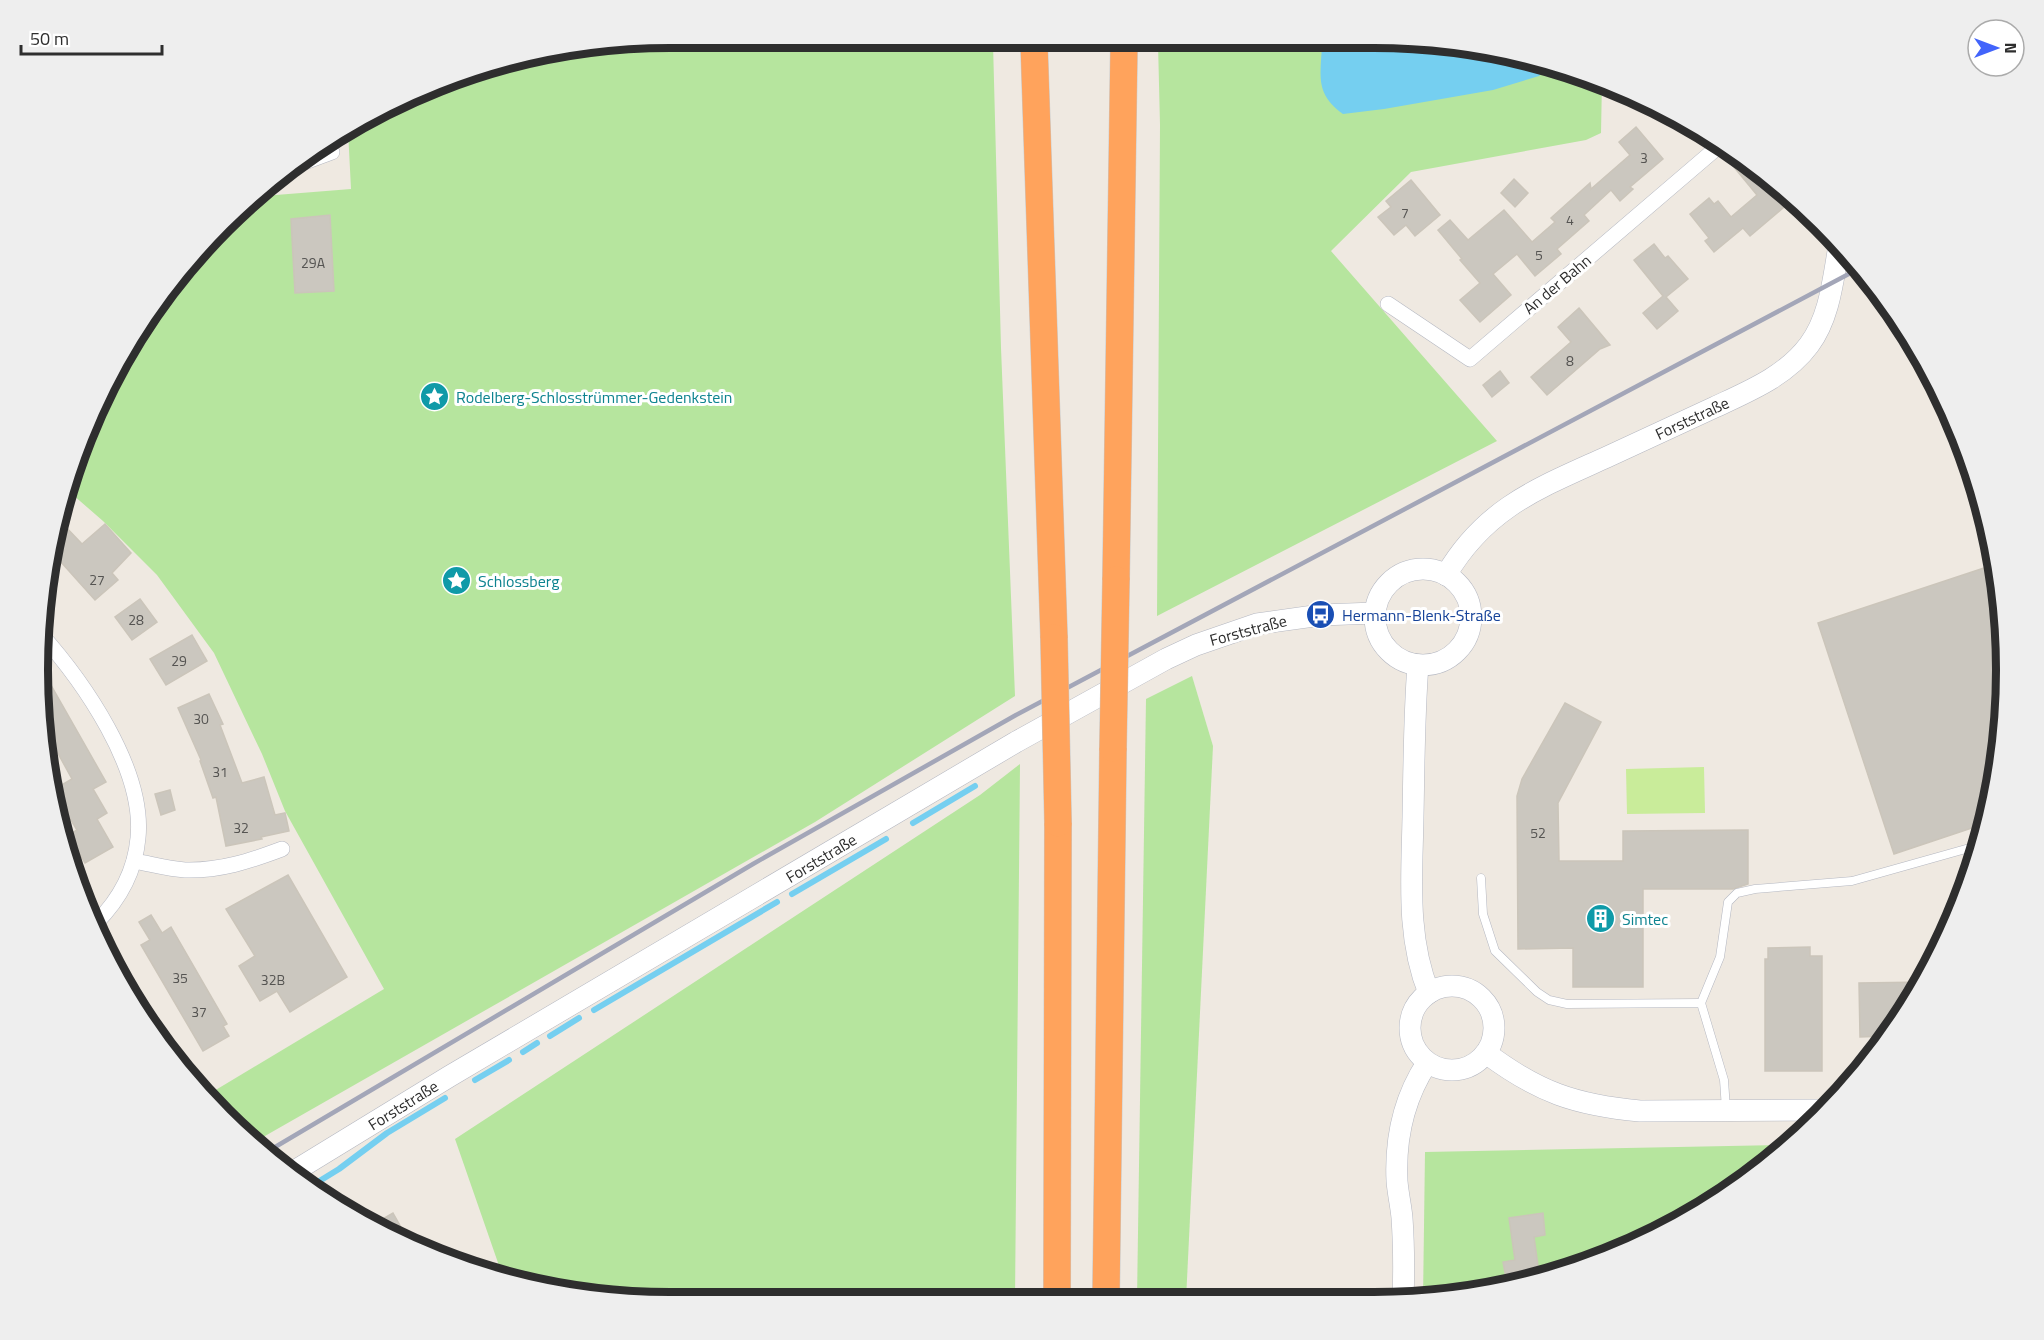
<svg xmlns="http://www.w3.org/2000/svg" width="2044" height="1340" viewBox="0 0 2044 1340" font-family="'Titillium Web',sans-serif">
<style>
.green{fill:#b6e59e}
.pitch{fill:#c9ec9a}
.water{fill:#75cff0}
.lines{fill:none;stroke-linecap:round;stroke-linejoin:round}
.stream{stroke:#75cff0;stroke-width:6}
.building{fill:#cbc7bf;stroke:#cbc5ba;stroke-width:1.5}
.lane-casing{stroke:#b4b7c1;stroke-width:9}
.street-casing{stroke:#b4b7c1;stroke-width:16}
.secondary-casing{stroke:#b4b7c1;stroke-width:22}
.highway-casing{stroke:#c9c9c9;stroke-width:28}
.lane{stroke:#fff;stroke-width:8}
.street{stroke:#fff;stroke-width:15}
.secondary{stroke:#fff;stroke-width:21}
.highway{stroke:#ffa35c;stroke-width:27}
.rail{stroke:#a3a6b8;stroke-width:4.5}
.highway-bridge-casing{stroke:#c9c9c9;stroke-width:28;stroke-linecap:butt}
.highway-bridge{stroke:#ffa35c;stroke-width:27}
.labels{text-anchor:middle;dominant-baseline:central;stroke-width:6;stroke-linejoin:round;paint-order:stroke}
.number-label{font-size:14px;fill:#555452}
.street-label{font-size:16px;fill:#2e2e2e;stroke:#fff}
.culture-label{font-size:16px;fill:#0d838f;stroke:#fff;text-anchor:start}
.transit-label{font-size:16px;fill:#164399;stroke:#fff;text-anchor:start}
.rim{fill:none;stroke:#2e2e2e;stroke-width:8}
</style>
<rect width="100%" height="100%" fill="#efe9e1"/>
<g class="green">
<polygon points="587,43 993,43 1001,348 1015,696 815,822 251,1144 204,1097 384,989 285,811 262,754 214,653 157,575 103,521 65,488 86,428 168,285 250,197 351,189 348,130 467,71"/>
<polygon points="1158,43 1457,43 1577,71 1602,81 1601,133 1586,140 1411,172 1331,251 1497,441 1157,616 1160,125"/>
<polygon points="1192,676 1213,746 1186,1300 1137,1300 1146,699"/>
<polygon points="1020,764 1015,1299 587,1297 504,1280 455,1139 980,795"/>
<polygon points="1783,1145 1784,1149 1759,1172 1653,1237 1537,1281 1423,1300 1425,1152"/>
</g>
<polygon class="pitch" points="1704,767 1705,813 1627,814 1626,769"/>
<path class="water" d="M1322,43h135l93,22 -11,11 -46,14 -109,19 -41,5c-29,-21 -22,-39 -21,-71z"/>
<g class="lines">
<g class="stream">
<polyline points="913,823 975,786"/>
<polyline points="792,894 886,839"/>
<polyline points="594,1010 777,902"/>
<polyline points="550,1036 579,1018"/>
<polyline points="523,1052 537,1043"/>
<polyline points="475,1080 509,1060"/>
<polyline points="313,1185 339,1169 387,1133 445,1098"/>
</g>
</g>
<g class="building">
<polygon points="1636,127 1663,159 1630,187 1633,189 1620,201 1611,190 1584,215 1589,221 1557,249 1561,254 1535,276 1517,254 1493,274 1511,295 1480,322 1460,300 1480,283 1460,260 1462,259 1438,230 1450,220 1468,240 1504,210 1532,242 1555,222 1551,218 1590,183 1591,189 1630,155 1619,142"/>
<polygon points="1727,152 1774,183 1790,202 1750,236 1743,228 1714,252 1705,241 1709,238 1690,214 1709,198 1714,204 1718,201 1731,217 1757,195 1724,155"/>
<polygon points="1514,179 1528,193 1515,207 1501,193"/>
<polygon points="1411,180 1440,215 1415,236 1406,225 1394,235 1378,217 1391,207 1386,201"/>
<polygon points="330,215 334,291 295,293 291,219"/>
<polygon points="1654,244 1665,258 1668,256 1688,279 1666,297 1678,311 1657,329 1643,313 1663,296 1634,260"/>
<polygon points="1579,308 1610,345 1600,349 1547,395 1531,377 1571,342 1558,327"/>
<polygon points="1500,371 1509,383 1492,397 1483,385"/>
<polygon points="63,524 82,544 105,524 131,553 112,573 118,580 95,600 52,552 55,532"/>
<polygon points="1987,567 2003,616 2005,629 2001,753 1984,824 1894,854 1818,623"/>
<polygon points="140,599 157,622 132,640 115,617"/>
<polygon points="192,635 207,661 166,685 150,659"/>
<polygon points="39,664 106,782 93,789 107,813 97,819 113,847 85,863 69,835 77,830 53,790 72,779 55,748 46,753 39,712"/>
<polygon points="209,694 223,724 220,725 242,783 264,777 275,815 285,813 289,831 261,837 262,839 226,846 216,797 213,798 200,761 201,760 178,708"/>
<polygon points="1565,703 1601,722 1558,803 1559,861 1623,861 1623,831 1748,830 1748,884 1733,889 1643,889 1643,987 1573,987 1573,948 1518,949 1517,796 1522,779"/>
<polygon points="170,790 175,810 161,815 155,794"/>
<polygon points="288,875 347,977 290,1012 277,991 260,1001 239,966 255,956 226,909"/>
<polygon points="151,915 162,933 171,927 227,1024 223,1026 229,1036 203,1051 141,945 150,940 139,922"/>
<polygon points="1810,947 1810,956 1822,956 1822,1071 1765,1071 1765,959 1768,959 1768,948"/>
<polygon points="1924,982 1886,1036 1860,1037 1859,983"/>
<polygon points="393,1213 411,1245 391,1237 372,1225"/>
<polygon points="1543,1213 1545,1235 1534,1237 1540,1280 1524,1283 1523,1275 1506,1278 1503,1262 1515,1260 1509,1218"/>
</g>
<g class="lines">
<defs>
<g id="lane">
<polyline points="1481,878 1483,914 1495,951 1537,992 1549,1000 1567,1004 1701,1003 1724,1080 1726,1109"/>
<polyline points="1701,1003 1720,957 1728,902 1737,893 1755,889 1852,881 1980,845"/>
</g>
<g id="street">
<polyline points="286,169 332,152"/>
<polyline points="1388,304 1470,359 1719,146"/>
<path d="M39,632c44,49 106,137 99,206 -3,33 -19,62 -42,85"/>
<path d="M134,861c17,3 34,8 51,9 35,1 65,-9 97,-21"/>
</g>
<g id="secondary">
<circle cx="1423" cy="617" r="48"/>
<path d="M1446,575c40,-68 93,-87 161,-118 36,-17 72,-33 108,-50 34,-16 71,-31 94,-62 21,-28 24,-66 30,-99"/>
<path d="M1418,665c-4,51 -4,101 -5,152 -1,59 -7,120 16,176"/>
<circle cx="1452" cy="1028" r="42"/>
<path d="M1486,1053c52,39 89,52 154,58l185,-1"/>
<polyline points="293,1172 450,1076 1016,742 1166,659 1196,645 1257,624 1321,615 1375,613"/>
<path d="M1403,1301c1,-28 1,-55 -1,-83 -1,-12 -4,-24 -5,-37 -2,-42 7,-83 30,-118"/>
</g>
<g id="highway">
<polyline points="1034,43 1054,638"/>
<polyline points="1116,580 1124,43"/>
<polyline points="1057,1299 1058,823"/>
<polyline points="1106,1300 1113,748"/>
</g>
</defs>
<use href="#lane" class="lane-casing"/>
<use href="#street" class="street-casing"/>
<use href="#secondary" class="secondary-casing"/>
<use href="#highway" class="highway-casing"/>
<use href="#lane" class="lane"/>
<use href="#street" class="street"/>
<use href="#secondary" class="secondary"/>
<use href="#highway" class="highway"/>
<polyline class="rail" points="265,1153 753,864 1016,715 1860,268"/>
<defs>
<g id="highway-bridge">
<polyline points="1054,638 1058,823"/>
<polyline points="1113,748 1116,580"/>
</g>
</defs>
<use href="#highway-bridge" class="highway-bridge-casing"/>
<use href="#highway-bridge" class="highway-bridge"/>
</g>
<defs>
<symbol id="sight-disc" viewBox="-11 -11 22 22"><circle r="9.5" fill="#0f9aa8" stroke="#fff"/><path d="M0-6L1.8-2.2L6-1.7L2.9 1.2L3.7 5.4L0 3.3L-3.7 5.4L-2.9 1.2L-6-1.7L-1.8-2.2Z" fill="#fff"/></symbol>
<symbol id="bus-disc" viewBox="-11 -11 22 22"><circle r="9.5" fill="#1a4fb4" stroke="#fff"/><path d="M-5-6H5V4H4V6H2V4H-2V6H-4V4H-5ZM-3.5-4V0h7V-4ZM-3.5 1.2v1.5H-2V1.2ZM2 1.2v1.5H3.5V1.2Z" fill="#fff"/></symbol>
<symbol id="building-disc" viewBox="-11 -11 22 22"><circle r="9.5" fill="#0f9aa8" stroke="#fff"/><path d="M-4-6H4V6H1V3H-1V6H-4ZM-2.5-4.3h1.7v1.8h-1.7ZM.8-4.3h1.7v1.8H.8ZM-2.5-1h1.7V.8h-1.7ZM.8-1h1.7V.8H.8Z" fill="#fff"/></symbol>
</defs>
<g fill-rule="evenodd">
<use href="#sight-disc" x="418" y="380" width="33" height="33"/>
<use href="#sight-disc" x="440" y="564" width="33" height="33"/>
<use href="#bus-disc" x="1304" y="598" width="33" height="33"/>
<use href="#building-disc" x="1584" y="902" width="33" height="33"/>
</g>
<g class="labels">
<g class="number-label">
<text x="1644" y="157">3</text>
<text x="1405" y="212">7</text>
<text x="1570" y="219">4</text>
<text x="1539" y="254">5</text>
<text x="313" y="262">29A</text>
<text x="1570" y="360">8</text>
<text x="97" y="579">27</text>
<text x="136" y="619">28</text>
<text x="179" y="660">29</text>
<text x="201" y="718">30</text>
<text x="220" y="771">31</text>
<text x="241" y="827">32</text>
<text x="1538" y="832">52</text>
<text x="180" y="977">35</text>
<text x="273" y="979">32B</text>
<text x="199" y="1011">37</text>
</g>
<g class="street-label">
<text transform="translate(1557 284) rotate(-40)">An der Bahn</text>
<text transform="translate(1692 418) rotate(-25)">Forststraße</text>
<text transform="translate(1248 630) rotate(-15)">Forststraße</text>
<text transform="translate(821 858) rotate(-31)">Forststraße</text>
<text transform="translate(403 1105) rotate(-32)">Forststraße</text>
</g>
<g class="culture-label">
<text x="456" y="397">Rodelberg-Schlosstrümmer-Gedenkstein</text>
<text x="478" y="581">Schlossberg</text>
<text x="1622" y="919">Simtec</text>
</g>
<g class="transit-label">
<text x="1342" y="615">Hermann-Blenk-Straße</text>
</g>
</g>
<path d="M0 0H2044V1340H0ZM670 48H1374A622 622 0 0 1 1996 670V670A622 622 0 0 1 1374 1292H670A622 622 0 0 1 48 670V670A622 622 0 0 1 670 48Z" fill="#eee" fill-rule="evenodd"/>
<path class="rim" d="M670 48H1374A622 622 0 0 1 1996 670V670A622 622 0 0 1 1374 1292H670A622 622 0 0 1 48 670V670A622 622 0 0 1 670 48Z"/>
<g transform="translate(1996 48) rotate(90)"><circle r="28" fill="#ffffff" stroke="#ababab" stroke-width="1.5"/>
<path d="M0-4.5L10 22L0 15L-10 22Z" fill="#4264fb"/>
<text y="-9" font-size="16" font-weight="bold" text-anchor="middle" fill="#2e2e2e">N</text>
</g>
<path d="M21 45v9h141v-9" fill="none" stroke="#2e2e2e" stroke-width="3"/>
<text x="30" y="45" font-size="18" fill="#2e2e2e" stroke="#ffffff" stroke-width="4.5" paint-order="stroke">50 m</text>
</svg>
